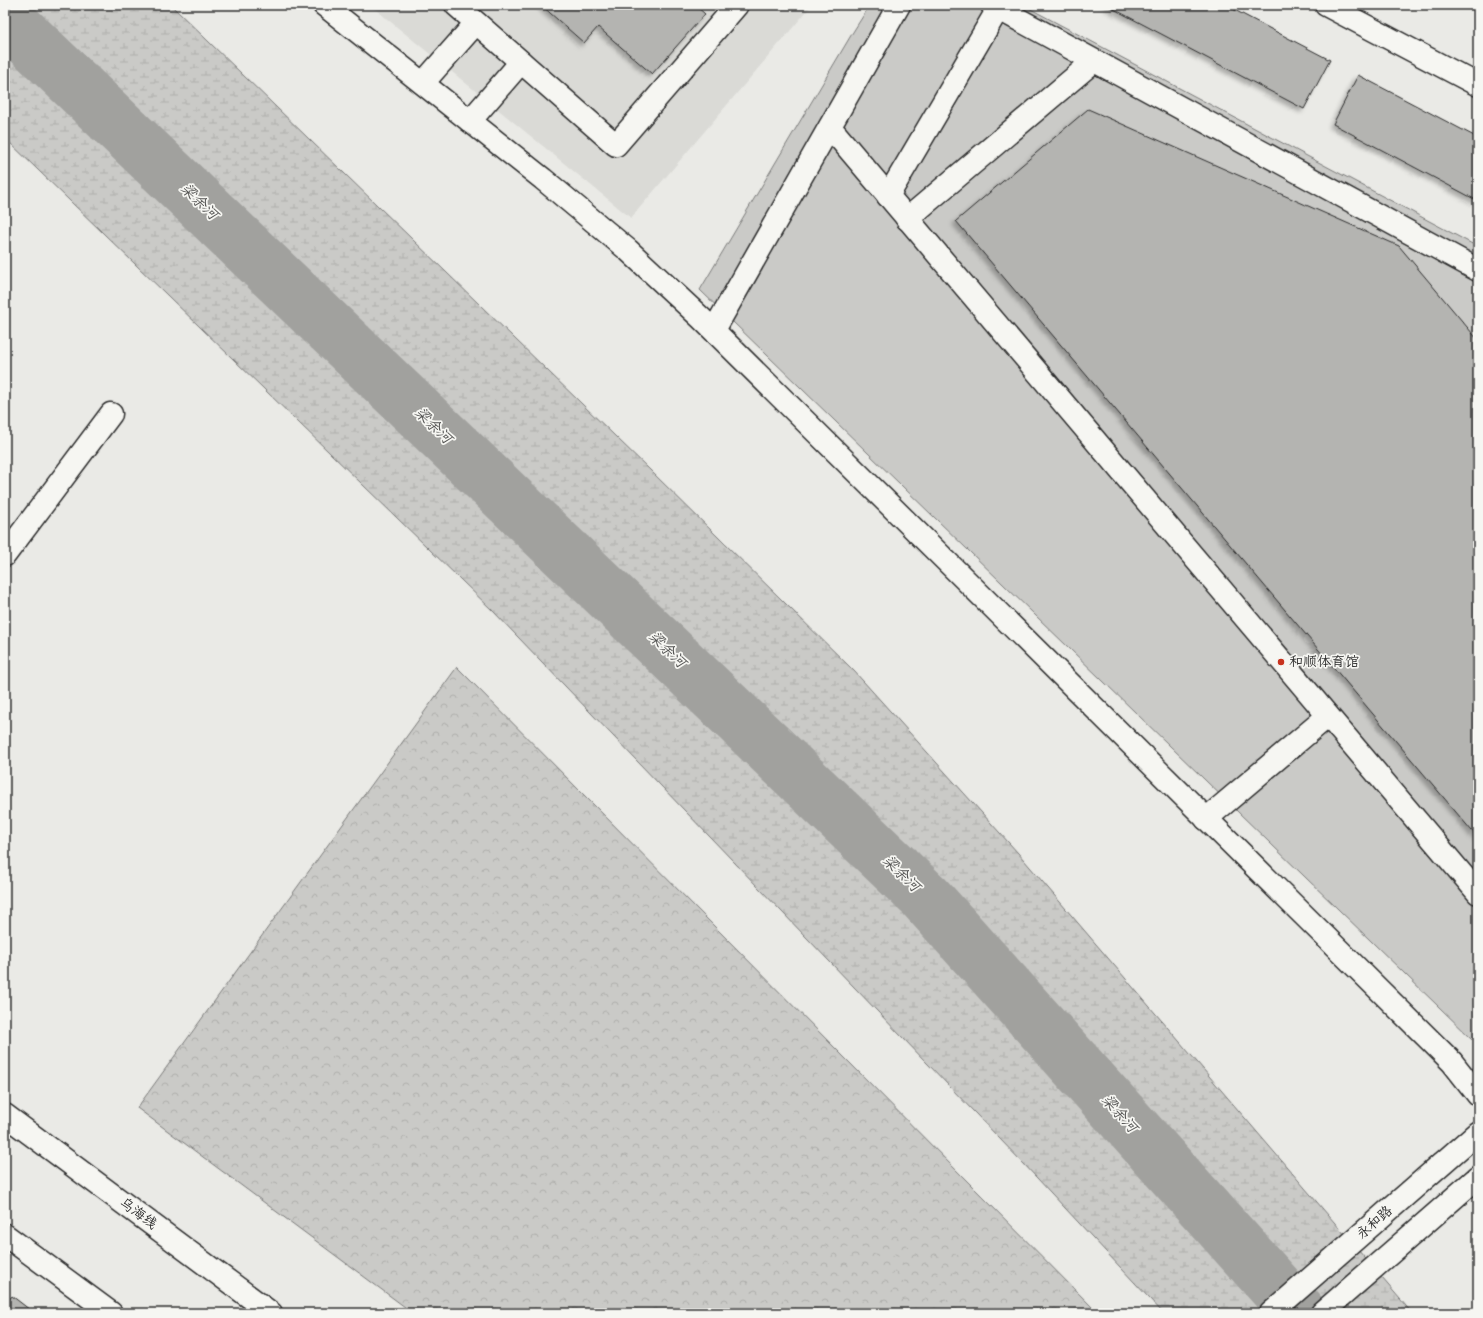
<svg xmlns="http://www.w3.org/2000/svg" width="1483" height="1318" viewBox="0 0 1483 1318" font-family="'Indie Flower','LXGW WenKai TC',sans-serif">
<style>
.built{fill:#dadad6}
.forest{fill:url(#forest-crowns);stroke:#7a7a79}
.wetland{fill:url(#wetland-marsh);stroke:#7a7a79}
.garden{fill:#cacac7;stroke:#7a7a79}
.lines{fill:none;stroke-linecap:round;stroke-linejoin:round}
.river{stroke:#a1a19e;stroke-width:55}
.building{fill:#b4b4b1;stroke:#2b2b2b;filter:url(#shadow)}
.minor-casing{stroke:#2b2b2b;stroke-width:25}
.major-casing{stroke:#2b2b2b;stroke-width:25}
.highway-casing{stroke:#2b2b2b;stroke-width:25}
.minor{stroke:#f6f6f2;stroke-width:22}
.major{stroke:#f6f6f2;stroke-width:22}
.highway{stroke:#f6f6f2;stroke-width:22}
.poi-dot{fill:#c8321e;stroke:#f6f6f2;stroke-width:1.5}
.labels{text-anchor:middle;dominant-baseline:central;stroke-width:3.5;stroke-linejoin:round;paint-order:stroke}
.poi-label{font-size:14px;fill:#2b2b2b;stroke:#f6f6f2;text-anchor:start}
.street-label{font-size:14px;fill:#2b2b2b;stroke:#f6f6f2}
.water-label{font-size:15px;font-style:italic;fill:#545453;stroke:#f6f6f2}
</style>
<defs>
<pattern id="forest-crowns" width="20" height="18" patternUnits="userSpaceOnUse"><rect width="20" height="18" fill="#cacac7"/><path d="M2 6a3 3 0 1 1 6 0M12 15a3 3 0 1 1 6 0" fill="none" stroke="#aeaeab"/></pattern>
<pattern id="wetland-marsh" width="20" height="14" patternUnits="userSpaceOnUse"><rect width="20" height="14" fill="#cacac7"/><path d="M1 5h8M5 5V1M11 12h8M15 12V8" fill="none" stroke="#aeaeab"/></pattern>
<filter id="shadow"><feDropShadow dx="-3.5" dy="3.5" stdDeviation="2" flood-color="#0004"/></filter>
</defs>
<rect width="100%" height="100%" fill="#eaeae6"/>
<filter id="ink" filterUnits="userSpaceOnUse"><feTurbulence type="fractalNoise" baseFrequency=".025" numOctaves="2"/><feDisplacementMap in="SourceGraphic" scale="8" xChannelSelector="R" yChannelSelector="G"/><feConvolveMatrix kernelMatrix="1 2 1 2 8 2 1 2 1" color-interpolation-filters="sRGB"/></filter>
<g filter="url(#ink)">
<polygon class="built" points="370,5 812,5 631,218"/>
<polygon class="forest" points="457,667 1098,1313 413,1313 137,1108"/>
<polygon class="wetland" points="5,5 170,5 174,8 650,470 854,671 1018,853 1412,1313 1163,1313 1023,1163 493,611 5,138"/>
<polygon class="garden" points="870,5 1023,5 1478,247 1478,1034 1472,1039 700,290 853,32"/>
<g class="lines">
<polyline class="river" points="5,17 925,897 1299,1313"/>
</g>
<g class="building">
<polygon points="541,5 695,5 705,14 652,74 598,27 584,43"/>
<polygon points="1106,5 1225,5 1330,60 1304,109"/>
<polygon points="1358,75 1478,138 1478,201 1333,124"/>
<polygon points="1088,109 1399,246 1478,340 1477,837 956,221"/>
<polygon points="12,1296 34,1313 5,1313 5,1302 6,1303"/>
</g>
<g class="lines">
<defs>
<g id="minor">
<polyline points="456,5 616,145 737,5"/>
<polyline points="992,5 1478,270"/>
<polyline points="1326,5 1478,85"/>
<polyline points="423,83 476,23"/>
<polyline points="470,121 521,62"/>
<polyline points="830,127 1478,893"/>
<polyline points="888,196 998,9"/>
<polyline points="907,219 1094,61"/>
<polyline points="714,330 899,5"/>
<polyline points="5,555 111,414"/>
<polyline points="1206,819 1328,716"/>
<polyline points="5,1235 111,1313"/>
</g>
<g id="major">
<polyline points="324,5 543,179 628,250 701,318 1452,1062 1478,1095"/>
<polyline points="1271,1313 1478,1132"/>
<polyline points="1322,1313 1478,1177"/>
</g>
<polyline id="highway" points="5,1115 271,1313"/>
</defs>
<use href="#minor" class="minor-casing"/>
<use href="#major" class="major-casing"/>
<use href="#highway" class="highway-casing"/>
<use href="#minor" class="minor"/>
<use href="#major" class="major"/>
<use href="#highway" class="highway"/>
</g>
</g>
<circle class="poi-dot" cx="1281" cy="662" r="4"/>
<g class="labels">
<g class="poi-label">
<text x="1289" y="662">和顺体育馆</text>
</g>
<g class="street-label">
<text transform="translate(138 1214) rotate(37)">乌海线</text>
<text transform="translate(1375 1223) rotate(-41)">永和路</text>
</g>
<g class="water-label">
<text transform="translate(199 202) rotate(44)">梁余河</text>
<text transform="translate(433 426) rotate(44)">梁余河</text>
<text transform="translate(667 650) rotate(44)">梁余河</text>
<text transform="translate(901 874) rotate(44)">梁余河</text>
<text transform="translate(1119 1114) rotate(48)">梁余河</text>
</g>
</g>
<rect width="1483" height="1318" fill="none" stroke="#f6f6f2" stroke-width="20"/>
<rect x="10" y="10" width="1463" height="1298" fill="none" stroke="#2b2b2b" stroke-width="1.5" filter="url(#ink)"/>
</svg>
